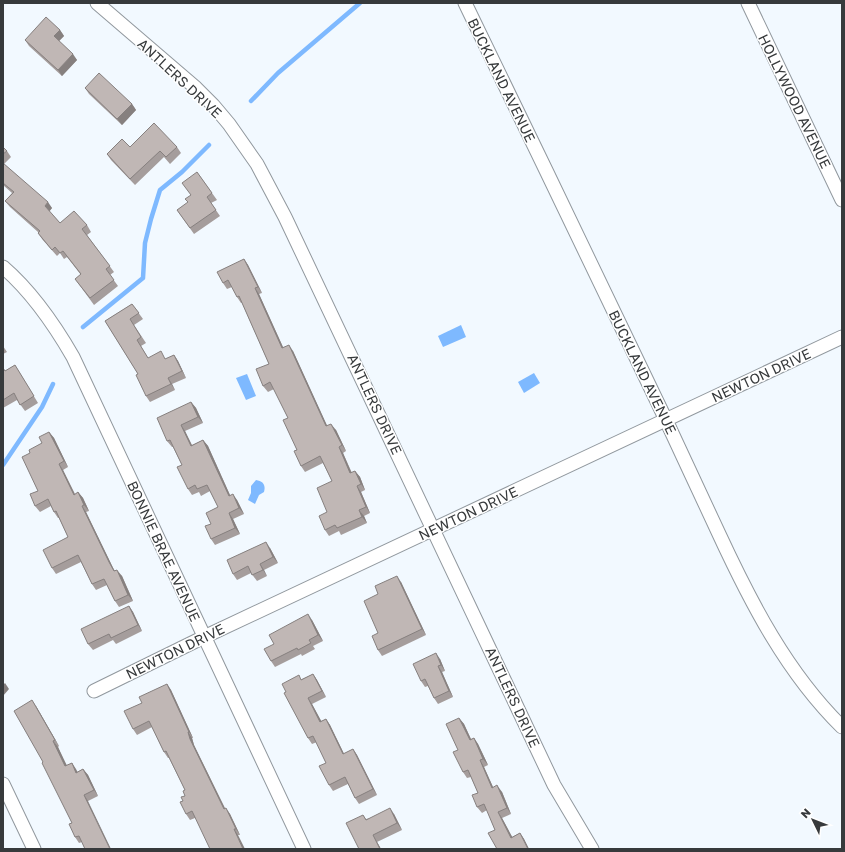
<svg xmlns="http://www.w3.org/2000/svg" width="845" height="852" viewBox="0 0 845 852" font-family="'Golos Text',sans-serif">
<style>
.water{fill:#7eb9ff}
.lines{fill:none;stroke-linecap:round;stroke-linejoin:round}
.stream{stroke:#7eb9ff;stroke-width:4.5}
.minor-casing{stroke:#91989e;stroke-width:15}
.minor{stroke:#fff;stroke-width:13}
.wall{fill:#a59d9c}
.shaded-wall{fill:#86807f}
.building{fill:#c0b7b5;stroke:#86807f}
.labels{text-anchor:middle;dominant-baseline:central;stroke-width:3;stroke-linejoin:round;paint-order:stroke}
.street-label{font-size:14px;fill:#373a3c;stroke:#fff}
</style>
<rect width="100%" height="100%" fill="#f2f9ff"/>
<g class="water">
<polygon points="461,325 466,337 443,347 438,336"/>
<polygon points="534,373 540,383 524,393 518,382"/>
<polygon points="247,374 256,396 246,400 236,378"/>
<path d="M256,480c7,1 10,5 8,12l-5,3 -4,9 -7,-4 3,-7v-7z"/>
</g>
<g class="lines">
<g class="stream">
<polyline points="251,101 278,73 360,3"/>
<polyline points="83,327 143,278 145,243 151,219 160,190 182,172 209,145"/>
<polyline points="3,465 42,407 53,384"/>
</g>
<defs>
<g id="minor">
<polyline points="97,3 196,88 213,105 229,124 257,164 285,217 554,785 592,849"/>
<path d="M465,3c67,138 134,277 200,415 18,39 36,77 54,116 32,69 68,139 123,193"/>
<polyline points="748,3 842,200"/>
<path d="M3,267c29,25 51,57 70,90l231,492"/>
<polyline points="94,691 204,637 842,337"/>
<polyline points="3,784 34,849"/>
</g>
</defs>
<use href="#minor" class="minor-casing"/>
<use href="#minor" class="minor"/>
</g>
<g class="wall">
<polygon points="60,30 64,36 59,41 77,60 62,76 29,46 25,40"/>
<polygon points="85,88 132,104 136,110 122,125 89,94"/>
<polygon points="3,147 7,151 11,157 4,164 52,208 49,211 60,223 87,225 91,232 87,235 114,272 110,275 118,286 94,305 75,279 81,275 67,257 64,259 60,253 57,256 42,239 38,233 38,232 10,207 5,201 12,193 3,185"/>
<polygon points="130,147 177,147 181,153 170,164 164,157 135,185 111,160 107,154"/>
<polygon points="197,172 217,200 211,203 220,216 194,234 177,210 188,203 191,195"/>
<polygon points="244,259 248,265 262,293 259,294 283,347 293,351 327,426 336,430 346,451 343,453 352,473 355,471 360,477 365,490 361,492 370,513 364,516 367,523 341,535 339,531 329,536 325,530 332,481 323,463 305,472 301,466 288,418 274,389 268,392 263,386 269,364 242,303 241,303 237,297 232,287 227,289 223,283"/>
<polygon points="132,304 143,319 134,325 146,343 141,346 148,358 166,359 174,355 178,361 186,378 172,384 175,390 150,402 146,396 138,374 105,321"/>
<polygon points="3,346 7,352 3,354"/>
<polygon points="15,365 38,403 25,411 17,400 3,408 3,368 5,371"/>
<polygon points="191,402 196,408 203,423 185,431 192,445 203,440 208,446 230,495 237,500 244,514 233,519 240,534 215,545 211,539 211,524 218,507 210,491 201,496 199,492 192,495 188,489 182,465 173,447 172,447 167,441"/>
<polygon points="49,432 54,438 68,467 63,470 75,494 78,492 83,498 89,511 86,512 113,568 115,571 122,576 133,601 119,607 115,601 107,585 96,590 92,584 81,562 56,574 52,568 68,537 59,518 58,518 54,512 51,506 40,512 35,506 38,491 30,453 42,443"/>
<polygon points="270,548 278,563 264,570 267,576 257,581 251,573 237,580 233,574"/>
<polygon points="401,582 426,635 382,656 378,650 378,633"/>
<polygon points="129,606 133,612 142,631 116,644 113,640 93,650 88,644"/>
<polygon points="312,620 323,641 313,646 315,649 302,656 301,654 275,667 271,661 274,644"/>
<polygon points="440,659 445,671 442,672 453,697 438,704 434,698 428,686 425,687 421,681"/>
<polygon points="313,674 317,680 326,697 312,704 321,721 326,719 330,725 344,754 353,749 357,755 377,795 359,804 355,798 348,784 333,791 329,785 326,763 317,742 312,744 308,738 286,692 302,679"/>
<polygon points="167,684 171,690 193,738 192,738 194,745 225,808 230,814 240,835 238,835 195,818 190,820 186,814 183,801 185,796 185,790 169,758 168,758 164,752 152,727 137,735 133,729 142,703"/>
<polygon points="36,706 59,746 58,747 66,766 72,763 77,772 83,769 88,775 98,796 88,801 82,842 79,843 75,837 72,823 43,762"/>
<polygon points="459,718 464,724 471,739 474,738 478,744 488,765 484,767 493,787 502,792 511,814 502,818 512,837 520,833 524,839 529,849 495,830 487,810 482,813 477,807 478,793 471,777 467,778 463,772 458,750"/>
<polygon points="394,814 402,830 377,842 381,849 359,849 363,815 366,819"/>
</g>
<g class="shaded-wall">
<polygon points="60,30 64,36 58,42 54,36"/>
<polygon points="73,54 77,60 62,76 58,70"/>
<polygon points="132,104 136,110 122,125 117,119"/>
<polygon points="48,202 52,208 49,212 45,206"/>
<polygon points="244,259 248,265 262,293 258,287"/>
<polygon points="255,288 259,294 286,354 282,348"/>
<polygon points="289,345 293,351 330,432 326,426"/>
<polygon points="174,355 178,361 186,378 182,371"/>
<polygon points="168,378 172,384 175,390 171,384"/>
<polygon points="191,402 196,408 203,423 198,417"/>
<polygon points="331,424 336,430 346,451 342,445"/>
<polygon points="181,425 185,431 195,452 191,446"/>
<polygon points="49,432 54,438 68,467 64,461"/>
<polygon points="203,440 208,446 233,502 229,496"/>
<polygon points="339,447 343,453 354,479 350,473"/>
<polygon points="59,464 63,470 78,501 74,495"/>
<polygon points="355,471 360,477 365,490 361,484"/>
<polygon points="357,486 361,492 370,513 366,507"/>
<polygon points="78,492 83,498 89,511 84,505"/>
<polygon points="233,494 237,500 244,514 239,508"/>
<polygon points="82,506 86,512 118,578 114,571 109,562"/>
<polygon points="359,510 364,516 367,523 362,517"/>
<polygon points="229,513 233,519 240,534 235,528"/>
<polygon points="266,542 270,548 278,563 273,557"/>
<polygon points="260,564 264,570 267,576 263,570"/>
<polygon points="117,570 122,576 133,601 128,595"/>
<polygon points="397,576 401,582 426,635 422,629"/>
<polygon points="129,606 133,612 142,631 138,625"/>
<polygon points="308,614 312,620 323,641 318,635"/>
<polygon points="436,653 440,659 445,671 441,665"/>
<polygon points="438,666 442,672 453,697 449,691"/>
<polygon points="313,674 317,680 326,697 322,691"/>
<polygon points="5,683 9,689 3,696 3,685"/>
<polygon points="167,684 171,690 193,738 189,732"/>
<polygon points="308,698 312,704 325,728 320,722"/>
<polygon points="32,700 36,706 59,746 55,740"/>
<polygon points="459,718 464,724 474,746 470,740"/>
<polygon points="326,719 330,725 347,760 343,754"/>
<polygon points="188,732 192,738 194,745 228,815 224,809 190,739"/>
<polygon points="474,738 478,744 488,765 483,759"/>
<polygon points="53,741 58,747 70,772 65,766"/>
<polygon points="353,749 357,755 377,795 373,789"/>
<polygon points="480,760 484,767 496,794 492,788"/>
<polygon points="72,763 76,769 81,779 76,773"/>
<polygon points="83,769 88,775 98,796 94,790"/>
<polygon points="497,785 502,792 511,814 507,808"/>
<polygon points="84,795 88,801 111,849 110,849"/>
<polygon points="226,808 230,814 240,835 236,829"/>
<polygon points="390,808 394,814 402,830 397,823"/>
<polygon points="498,812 502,818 516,844 511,838"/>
<polygon points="234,829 238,835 245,849 243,849"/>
<polygon points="520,833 524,839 529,849 528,849"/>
<polygon points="373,835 381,849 380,849"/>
</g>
<g class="building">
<polygon points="46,17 60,30 54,36 73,54 58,70 25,40"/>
<polygon points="99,73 132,104 117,119 85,88"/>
<polygon points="154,123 177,147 166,157 160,151 130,179 107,154 122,139 130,147"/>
<polygon points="3,147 7,151 3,154"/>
<polygon points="3,163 48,202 45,206 60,223 74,211 87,225 82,229 110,266 106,269 114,280 90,298 75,279 81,274 63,251 60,253 55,247 52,250 38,233 40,231 5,201 14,192 3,183"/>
<polygon points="197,172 212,193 207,197 216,210 190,228 177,210 188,202 185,199 191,195 182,183"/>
<polygon points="244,259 258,287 255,288 282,348 289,345 326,426 331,424 342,445 339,447 350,473 355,471 361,484 357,486 366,507 359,510 362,517 337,528 335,525 325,530 319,516 327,512 317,488 332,481 320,456 301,466 294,451 297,450 283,420 288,418 270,382 263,386 256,369 269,364 239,296 237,297 228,280 223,283 217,272"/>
<polygon points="132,304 139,313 130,319 141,337 137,340 148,358 161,351 165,359 174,355 182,371 168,378 171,384 146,396 136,375 138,374 105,321"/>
<polygon points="15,365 34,396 20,405 14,393 3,400 3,368 5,371"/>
<polygon points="191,402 198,417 181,425 191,446 203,440 229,496 233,494 239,508 229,513 235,528 211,539 205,526 211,524 206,513 218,507 207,485 197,489 195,485 188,489 177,467 182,465 170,440 167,441 157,418"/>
<polygon points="49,432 64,461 59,464 74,495 78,492 84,505 82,506 109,562 114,571 117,570 128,595 115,601 104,579 92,584 78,555 52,568 43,550 68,537 56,511 54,512 48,499 35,506 30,494 38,491 22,457 30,453 29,450 42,443 39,437"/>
<polygon points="266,542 273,557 260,564 263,570 252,575 248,566 233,574 227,560"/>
<polygon points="397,576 422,629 378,650 372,636 378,633 364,601 378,594 375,586"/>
<polygon points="129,606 138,625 111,638 109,634 88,644 81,629"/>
<polygon points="308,614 318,635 309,640 311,643 298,650 297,648 271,661 264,649 274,644 269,635"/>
<polygon points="436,653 441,665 438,666 449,691 434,698 425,679 421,681 413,664"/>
<polygon points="313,674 322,691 308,698 320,722 326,719 343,754 353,749 373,789 355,798 345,777 329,785 319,766 326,763 313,736 308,738 284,693 286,692 282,684 299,675 301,680"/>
<polygon points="167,684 189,732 188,732 190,739 224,809 226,808 236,829 234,829 243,849 210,849 192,811 186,814 180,802 183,801 181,797 185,796 183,791 185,790 166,751 164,752 149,721 133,729 124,711 142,703 139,697"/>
<polygon points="32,700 55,740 53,741 65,766 72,763 76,773 83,769 94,790 84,795 110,849 85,849 79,836 75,837 69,824 72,823 42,763 43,762 14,711"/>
<polygon points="459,718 470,740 474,738 483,759 480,760 492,788 497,785 507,808 498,812 511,838 520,833 528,849 497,849 488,833 495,830 484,804 477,807 472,795 478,793 468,770 463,772 453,752 458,750 446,724"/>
<polygon points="390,808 397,823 373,835 380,849 359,849 346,823 363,815 366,820"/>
</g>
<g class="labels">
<g class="street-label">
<text transform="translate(180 78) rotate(43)">ANTLERS DRIVE</text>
<text transform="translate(502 80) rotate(64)">BUCKLAND AVENUE</text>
<text transform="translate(795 101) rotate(64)">HOLLYWOOD AVENUE</text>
<text transform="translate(643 372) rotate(64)">BUCKLAND AVENUE</text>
<text transform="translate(761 375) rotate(-25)">NEWTON DRIVE</text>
<text transform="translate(375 404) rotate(65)">ANTLERS DRIVE</text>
<text transform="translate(468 513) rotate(-25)">NEWTON DRIVE</text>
<text transform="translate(164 551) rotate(65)">BONNIE BRAE AVENUE</text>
<text transform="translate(175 651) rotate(-26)">NEWTON DRIVE</text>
<text transform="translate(513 697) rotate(65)">ANTLERS DRIVE</text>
</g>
</g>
<rect width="845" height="852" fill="none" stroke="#373a3c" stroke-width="8"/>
<g transform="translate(813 820) rotate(313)" stroke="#ffffff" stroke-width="3" paint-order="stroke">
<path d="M0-3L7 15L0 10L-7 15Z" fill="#373a3c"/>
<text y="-6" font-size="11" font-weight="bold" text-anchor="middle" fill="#373a3c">N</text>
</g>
</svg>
